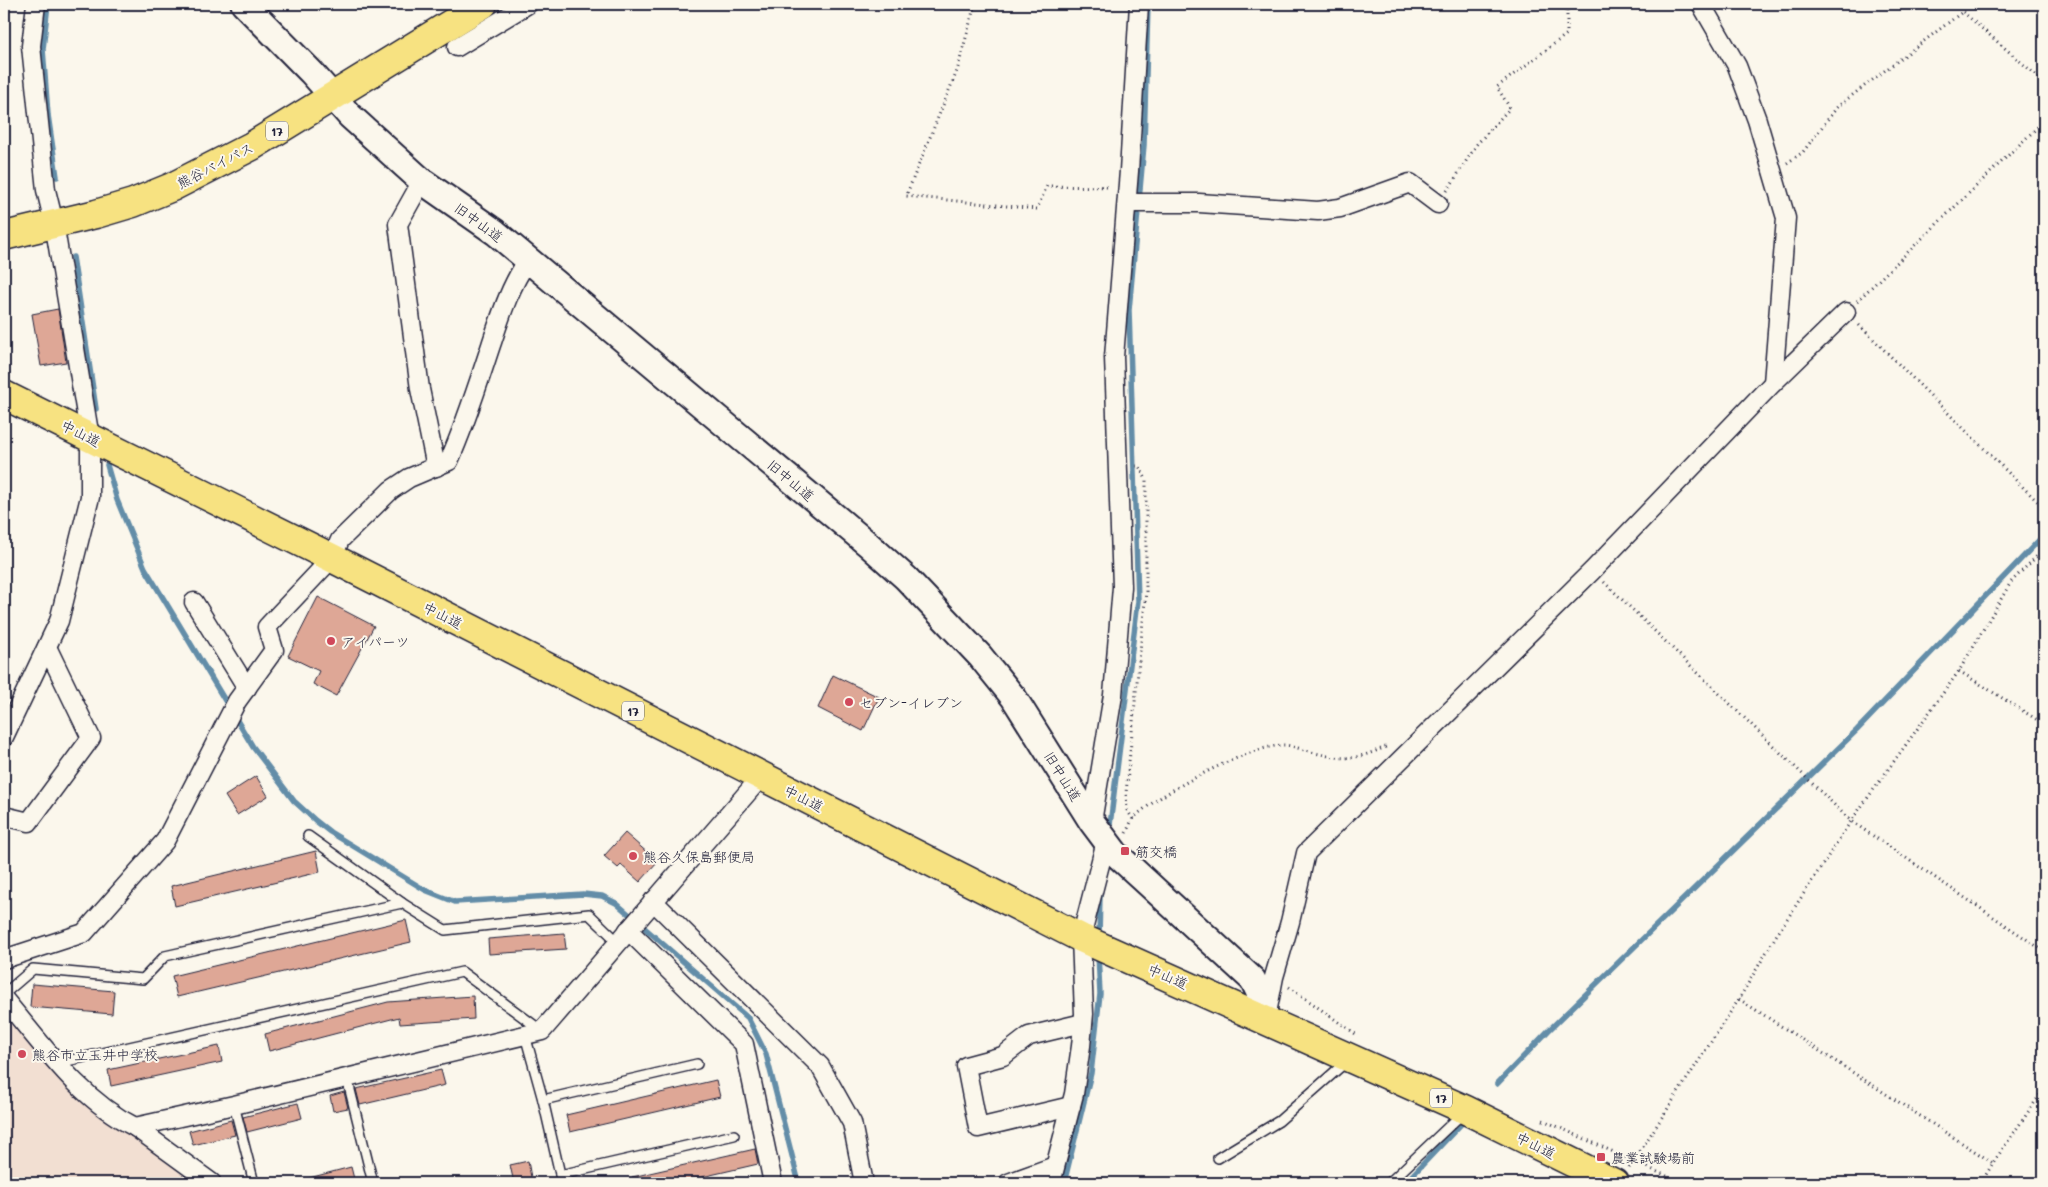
<svg xmlns="http://www.w3.org/2000/svg" width="2048" height="1187" viewBox="0 0 2048 1187" font-family="Mali,'Klee One',sans-serif">
<style>
.built{fill:#f2dfd2}
.lines{fill:none;stroke-linecap:round;stroke-linejoin:round}
.stream{stroke:#638da8;stroke-width:5.5}
.building{fill:#dea796;stroke:#22223b}
.service-casing{stroke:#22223b;stroke-width:12}
.minor-casing{stroke:#22223b;stroke-width:21}
.secondary-casing{stroke:#22223b;stroke-width:29}
.trunk-casing{stroke:#22223b;stroke-width:31}
.path{stroke:#22223b;stroke-width:3;stroke-dasharray:1 4;stroke-linecap:butt}
.service{stroke:#fbf7ec;stroke-width:9}
.minor{stroke:#fbf7ec;stroke-width:18}
.secondary{stroke:#fbf7ec;stroke-width:25}
.trunk{stroke:#f7e281;stroke-width:28}
.poi-dot{fill:#d1495b;stroke:#fbf7ec;stroke-width:2}
.labels{text-anchor:middle;dominant-baseline:central;stroke-width:4;stroke-linejoin:round;paint-order:stroke}
.shield{fill:#fbf7ec;stroke:#636270;stroke-width:1}
.shield-label{font-size:12px;font-weight:bold;fill:#22223b}
.street-label{font-size:14px;fill:#22223b;stroke:#fbf7ec}
.poi-label{font-size:14px;fill:#22223b;stroke:#fbf7ec;text-anchor:start}
</style>
<rect width="100%" height="100%" fill="#fbf7ec"/>
<filter id="ink" filterUnits="userSpaceOnUse"><feTurbulence type="fractalNoise" baseFrequency=".02" numOctaves="2"/><feDisplacementMap in="SourceGraphic" scale="10" xChannelSelector="R" yChannelSelector="G"/><feConvolveMatrix kernelMatrix="1 2 1 2 8 2 1 2 1" color-interpolation-filters="sRGB"/></filter>
<g filter="url(#ink)">
<polygon class="built" points="4,1009 78,1099 198,1183 4,1183"/>
<g class="lines">
<g class="stream">
<polyline points="48,4 43,49 48,115 57,177"/>
<polyline points="73,257 96,409"/>
<polyline points="107,465 117,500 145,568 253,747 294,801 316,821 330,832 425,890 455,902 583,894 602,896 616,903 748,1018 766,1054 799,1183"/>
<polyline points="1109,833 1138,601 1129,310 1144,145 1148,4"/>
<polyline points="1099,938 1100,894"/>
<polyline points="1497,1084 1548,1031 1857,730 2044,535"/>
<polyline points="1064,1183 1091,1073 1100,994 1098,954"/>
<polyline points="1405,1183 1461,1124"/>
</g>
</g>
<g class="building">
<polygon points="58,309 66,362 41,366 32,314"/>
<polygon points="318,597 374,626 336,696 313,684 319,671 288,656"/>
<polygon points="833,675 879,697 863,731 818,708"/>
<polygon points="256,776 268,796 237,815 225,796"/>
<polygon points="625,833 658,862 640,882 621,865 618,868 604,856"/>
<polygon points="316,851 320,872 175,906 171,886"/>
<polygon points="406,920 411,942 177,997 172,976"/>
<polygon points="564,933 566,949 489,954 488,939"/>
<polygon points="32,984 114,991 112,1014 30,1007"/>
<polygon points="473,996 474,1019 400,1024 399,1017 269,1051 265,1034 388,1002"/>
<polygon points="219,1046 222,1062 111,1086 108,1070"/>
<polygon points="441,1070 445,1085 360,1105 356,1089"/>
<polygon points="716,1080 720,1097 570,1132 566,1115"/>
<polygon points="344,1092 348,1108 333,1111 330,1096"/>
<polygon points="298,1103 302,1118 247,1132 243,1117"/>
<polygon points="231,1120 235,1135 193,1145 189,1131"/>
<polygon points="755,1149 758,1164 676,1183 633,1183 632,1177"/>
<polygon points="528,1161 532,1183 514,1183 510,1165"/>
<polygon points="351,1167 355,1183 310,1183 309,1178"/>
</g>
<g class="lines">
<defs>
<g id="service">
<polyline points="308,836 402,903"/>
<polyline points="4,994 33,969 143,979 165,956 402,903 445,930 589,914 618,942"/>
<polyline points="525,1035 543,1100 562,1183"/>
<polyline points="58,1063 462,972 542,1031"/>
<polyline points="347,1078 373,1183"/>
<polyline points="543,1100 697,1064"/>
<polyline points="234,1105 254,1183"/>
<polyline points="1218,1158 1279,1121 1347,1061"/>
<polyline points="560,1175 734,1135"/>
<polyline points="1389,1183 1463,1113"/>
</g>
<g id="minor">
<polyline points="1701,4 1737,66 1757,120 1786,218 1773,383"/>
<polyline points="457,47 528,4"/>
<polyline points="422,181 398,224 420,389 436,467"/>
<polyline points="1127,203 1199,203 1318,211 1340,208 1410,183 1438,204"/>
<polyline points="194,602 247,688"/>
<polyline points="4,737 59,621 90,497 90,438 54,223 46,190 31,46 36,4"/>
<polyline points="4,816 29,822 91,738 47,647"/>
<polyline points="1092,822 1113,695 1122,587 1114,357 1129,171 1139,4"/>
<polyline points="653,901 820,1066 852,1123 864,1183"/>
<polyline points="628,930 744,1044 773,1183"/>
<path d="M4,959l80,-26 81,-92 72,-140 37,-51 -7,-23 65,-69 8,-18 51,-50 18,-12 40,-17c17,-38 29,-77 42,-116 10,-30 19,-59 37,-85"/>
<path d="M4,999c38,45 76,101 131,128"/>
<polyline points="1267,1013 1274,977 1290,922 1306,853 1592,571 1773,383 1846,312"/>
<polyline points="1071,1106 978,1128 966,1066 1003,1056 1029,1036 1083,1023"/>
<polyline points="212,1183 135,1127 234,1105 542,1031 761,777"/>
<polyline points="1008,1183 1055,1166"/>
<polyline points="1051,1183 1074,1094 1081,1046 1084,1014 1081,938 1106,841"/>
</g>
<polyline id="secondary" points="244,4 311,72 350,116 422,181 495,232 869,545 906,578 980,656 1014,698 1092,822 1116,854 1253,980 1261,997 1266,1019"/>
<g id="trunk">
<polyline points="4,236 96,214 133,203 172,187 252,146 483,4"/>
<polyline points="4,395 332,558 1081,938 1466,1110 1614,1183"/>
</g>
</defs>
<use href="#service" class="service-casing"/>
<use href="#minor" class="minor-casing"/>
<use href="#secondary" class="secondary-casing"/>
<use href="#trunk" class="trunk-casing"/>
<g class="path">
<polyline points="975,4 957,71 906,196 1037,209 1047,186 1110,187"/>
<polyline points="1725,10 1735,4"/>
<polyline points="1963,12 2044,82"/>
<polyline points="1787,163 1803,152 1838,106 1973,4"/>
<polyline points="1447,191 1477,144 1510,108 1497,87 1567,34 1567,4"/>
<polyline points="1857,301 2044,121"/>
<polyline points="1859,325 2044,508"/>
<polyline points="1604,582 1851,821 2044,951"/>
<polyline points="1959,671 2044,724"/>
<polyline points="1133,819 1127,810 1126,793 1146,591 1146,479 1139,466 1136,466"/>
<path d="M1126,833c2,-4 4,-10 7,-14 21,-24 120,-75 152,-74 9,1 18,5 26,7 36,9 44,8 77,-6"/>
<polyline points="1289,987 1357,1035"/>
<polyline points="1739,999 1993,1163"/>
<polyline points="1543,1120 1682,1183"/>
<polyline points="1629,1168 1739,999 1776,936 1851,821 1959,671 2011,582 2044,549"/>
<polyline points="1981,1183 1993,1163 2044,1089"/>
</g>
<use href="#service" class="service"/>
<use href="#minor" class="minor"/>
<use href="#secondary" class="secondary"/>
<use href="#trunk" class="trunk"/>
</g>
</g>
<g class="poi-dot">
<circle cx="331" cy="641" r="5"/>
<circle cx="849" cy="702" r="5"/>
<rect x="1120" y="846" width="10" height="10" rx="2.5"/>
<circle cx="633" cy="856" r="5"/>
<circle cx="22" cy="1054" r="5"/>
<rect x="1596" y="1152" width="10" height="10" rx="2.5"/>
</g>
<g class="labels">
<g class="shield">
<rect x="266" y="121.5" width="22" height="19" rx="4"/>
<rect x="622" y="701.5" width="22" height="19" rx="4"/>
<rect x="1430" y="1088.5" width="22" height="19" rx="4"/>
</g>
<g class="shield-label">
<text x="277" y="131">17</text>
<text x="633" y="711">17</text>
<text x="1441" y="1098">17</text>
</g>
<g class="street-label">
<text transform="translate(215 165) rotate(-27)">熊谷バイパス</text>
<text transform="translate(479 222) rotate(36)">旧中山道</text>
<text transform="translate(81 433) rotate(27)">中山道</text>
<text transform="translate(791 480) rotate(40)">旧中山道</text>
<text transform="translate(443 615) rotate(27)">中山道</text>
<text transform="translate(1063 776) rotate(58)">旧中山道</text>
<text transform="translate(804 798) rotate(27)">中山道</text>
<text transform="translate(1168 976) rotate(24)">中山道</text>
<text transform="translate(1536 1145) rotate(27)">中山道</text>
</g>
<g class="poi-label">
<text x="341" y="641">アイパーツ</text>
<text x="859" y="702">セブン-イレブン</text>
<text x="1135" y="851">筋交橋</text>
<text x="643" y="856">熊谷久保島郵便局</text>
<text x="32" y="1054">熊谷市立玉井中学校</text>
<text x="1611" y="1157">農業試験場前</text>
</g>
</g>
<rect width="2048" height="1187" fill="none" stroke="#fbf7ec" stroke-width="20"/>
<rect x="10" y="10" width="2028" height="1167" fill="none" stroke="#22223b" stroke-width="2" filter="url(#ink)"/>
</svg>
